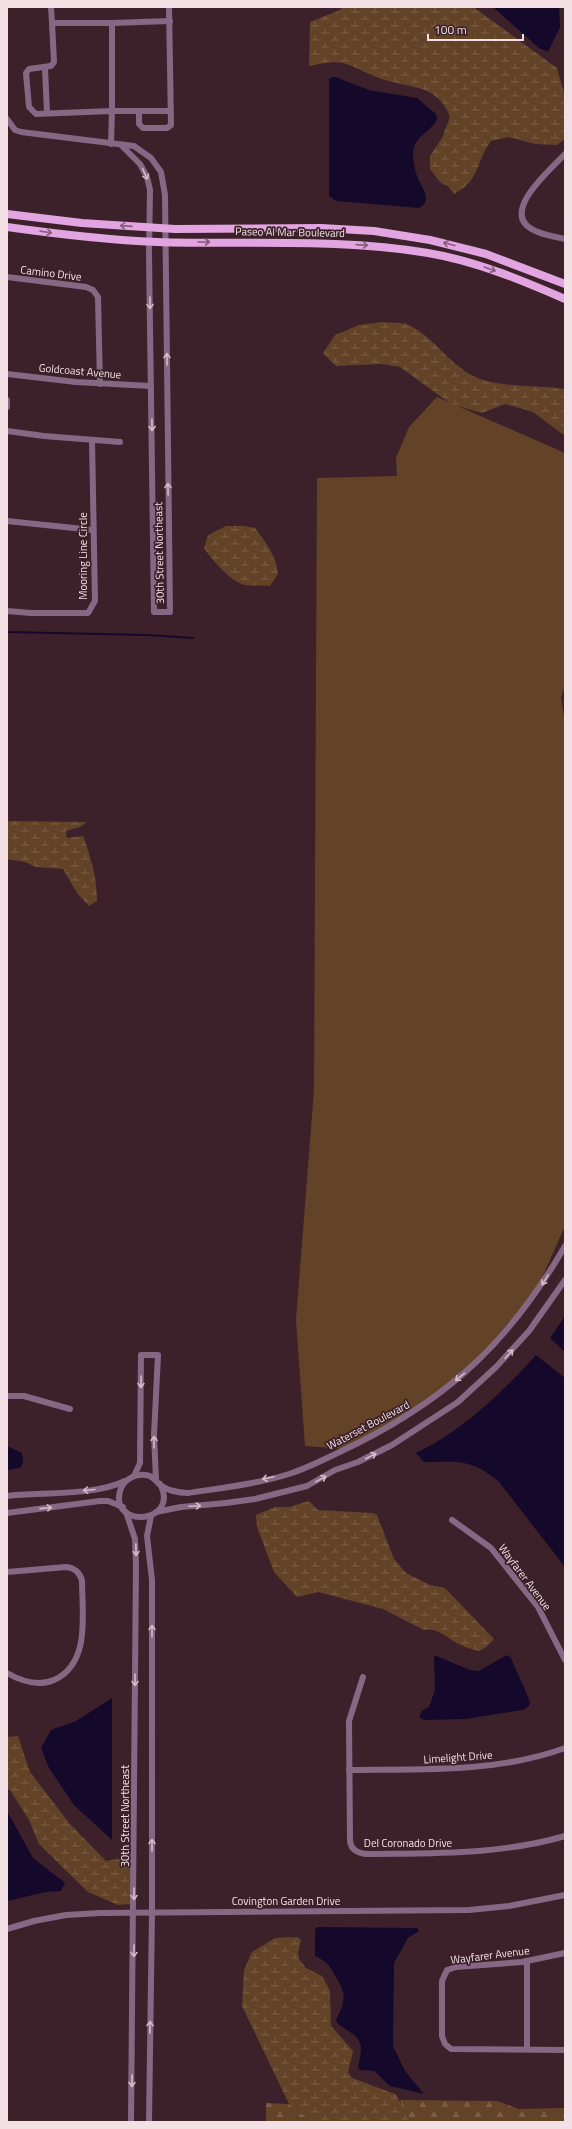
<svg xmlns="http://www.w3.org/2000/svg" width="572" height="2129" viewBox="0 0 572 2129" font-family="'Titillium Web',sans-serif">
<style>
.forest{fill:url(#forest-firs)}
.wetland{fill:url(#wetland-marsh)}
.garden{fill:#634328}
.water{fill:#14092a}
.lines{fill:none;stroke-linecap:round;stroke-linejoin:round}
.stream{stroke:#14092a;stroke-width:2}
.minor{stroke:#866885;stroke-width:6}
.major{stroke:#e2a5e1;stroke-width:8}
.oneway{stroke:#d2bcc8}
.oneway2{stroke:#875c7c}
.labels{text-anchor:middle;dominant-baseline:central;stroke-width:3.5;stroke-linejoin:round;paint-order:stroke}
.street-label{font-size:11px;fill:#f3e0e5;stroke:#3c212a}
</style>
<defs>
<pattern id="forest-firs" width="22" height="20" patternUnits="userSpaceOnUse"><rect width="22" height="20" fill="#634328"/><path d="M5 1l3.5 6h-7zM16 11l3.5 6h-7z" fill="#7a5e47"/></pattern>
<pattern id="wetland-marsh" width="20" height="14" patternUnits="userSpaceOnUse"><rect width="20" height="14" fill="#634328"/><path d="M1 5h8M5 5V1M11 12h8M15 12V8" fill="none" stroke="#7a5e47"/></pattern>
</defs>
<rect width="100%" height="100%" fill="#3c212a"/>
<g class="forest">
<polygon points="400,2100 497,2101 519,2109 565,2108 565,2122 416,2122 404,2114"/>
<polygon points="266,2103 289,2104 313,2122 266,2122"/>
</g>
<g class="wetland">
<path d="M343,7h130l84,61 8,28v43l-8,6 -22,-1 -26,-7 -18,4c-15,20 -11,40 -37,53l-6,-8 -7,-3 -11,-14v-13l12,-18 8,-21c-13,-34 -39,-28 -68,-38 -10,-3 -30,-14 -39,-16 -11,-2 -23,1 -34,3l1,-44 30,-12z"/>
<path d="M382,322c8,1 20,0 27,3 24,12 39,37 62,50 24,13 67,10 94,14v47l-32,-24 -28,-8 -23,9 -31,-9 -51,-37 -19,-3 -45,2 -13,-13 12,-18 24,-10z"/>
<path d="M226,526h18l11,2c11,15 21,27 23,46l-8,12c-8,-1 -17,0 -25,-1 -14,-3 -33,-25 -41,-37l4,-13z"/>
<path d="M7,821l80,1 -7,5 -14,4 1,7 16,-2c8,22 14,41 14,65l-8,5 -12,-13 -14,-24 -27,-2 -11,-5 -18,-3z"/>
<path d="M309,1501l9,9 55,3 4,2 17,44 12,14 24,12 15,3 49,51 -8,8 -7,4c-6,-2 -13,-3 -18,-6 -13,-5 -22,-18 -37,-15l-41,-21 -65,-17 -21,5 -23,-25 -17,-45 -1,-12 19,-8h14z"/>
<polygon points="18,1736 30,1772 70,1824 106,1861 131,1857 131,1904 118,1905 88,1892 39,1844 29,1820 10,1790 7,1790 7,1737"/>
<path d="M298,1937l3,3 -3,13 1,6 7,9 16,8 8,15 1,35 22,25 -5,21 4,6 43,16c11,15 4,17 21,28h-103l-24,-18 -47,-98 2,-36 8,-18 23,-14z"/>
</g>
<polygon class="garden" points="437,397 565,453 565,686 561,697 565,724 565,1226 534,1296 467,1371 400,1420 346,1449 305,1446 296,1320 314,1090 317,478 397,476 396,458 409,427"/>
<g class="water">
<polygon points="493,7 559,7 560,27 548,52 539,48"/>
<path d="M332,77h3l34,13 48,8 19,16 1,6c-9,15 -24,15 -24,37 1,6 2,14 4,19 4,11 17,25 2,32l-83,-7 -7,-5v-117z"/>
<polygon points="565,1316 565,1352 550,1338"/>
<path d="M536,1355l29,23v189l-66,-85c-28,-24 -41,-20 -75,-20l-8,-9c44,-20 88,-62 120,-98z"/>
<polygon points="7,1446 22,1453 23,1463 20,1468 7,1470"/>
<polygon points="434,1655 470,1670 479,1671 507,1655 511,1658 528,1697 530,1703 529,1706 523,1710 465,1719 424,1720 419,1717 422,1711 429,1707 435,1690"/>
<polygon points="112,1698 112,1840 74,1805 49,1768 41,1748 51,1730 76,1721"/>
<polygon points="7,1811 33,1858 65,1883 61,1891 46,1892 7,1901"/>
<path d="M318,1927l99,1 2,3 -11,7 -14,25 -1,83 12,25 19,23 -34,-8 -16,-15 -14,-1 -2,-3c7,-28 2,-28 -20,-43l-2,-4c12,-23 9,-28 -3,-48 -5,-9 -9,-12 -18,-16v-27z"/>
</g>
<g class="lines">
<polyline class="stream" points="7,632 147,635 193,638"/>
<g class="minor">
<polyline points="51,7 52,23 112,23 112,111 139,111 139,124 143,128 167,128 171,125 169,7"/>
<polyline points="52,23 54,62 51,66 29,69 26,73 29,107 36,114 112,111 111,144"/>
<polyline points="112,23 170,21"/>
<polyline points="45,68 47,113"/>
<polyline points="139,111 170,111"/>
<polyline points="7,119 15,130 21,132 134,146 151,158 161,172 165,195 170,612 154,612 149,255 150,190 147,177 140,164 121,145"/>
<path d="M565,154c-13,14 -63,56 -35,74 10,7 23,8 35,11"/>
<polyline points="7,277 86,287 93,290 98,297 100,384"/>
<polyline points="7,374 76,382 151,386"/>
<polyline points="7,400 7,407"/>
<polyline points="7,431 44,436 120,442"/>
<polyline points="7,521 93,530"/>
<polyline points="7,611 31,613 88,613 95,601 92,440"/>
<polyline points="7,1396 24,1396 70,1409"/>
<polyline points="134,1476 140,1463 141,1355 158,1355 154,1435 156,1480"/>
<path d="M160,1484c21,39 -50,46 -40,7 4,-13 18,-19 30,-15 4,2 6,5 9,8 7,6 19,9 29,9 33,-5 69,-9 101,-19 24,-8 46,-20 69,-31 95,-48 154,-105 207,-197"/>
<path d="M7,1496c35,-4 87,0 118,-15"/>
<polyline points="126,1512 135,1539 136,1565 131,2122"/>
<polyline points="156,1512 181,1507 226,1503 255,1499 307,1486 335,1470 358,1462 392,1445 458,1402 496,1367 529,1331 565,1280"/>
<polyline points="7,1513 100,1501 108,1501 123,1507"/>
<polyline points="452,1520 491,1548 538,1607 565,1660"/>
<path d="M7,1572l59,-5c9,1 13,5 16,13 0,34 9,83 -28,100 -16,7 -33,1 -47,-7"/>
<path d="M363,1677l-14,44 1,118c0,10 7,14 16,15 67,-1 134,1 199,-18"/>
<path d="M349,1770c72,-1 148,3 216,-22"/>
<polyline points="7,1929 34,1921 66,1915 100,1913 469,1910 509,1906 565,1895"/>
<polyline points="565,1953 522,1962 456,1967 447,1970 442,1981 442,2036 445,2044 451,2049 565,2050"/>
<polyline points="527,1961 527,2049"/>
<polyline points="149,2122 152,1912 152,1580 147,1536 151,1516"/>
</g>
<g class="major">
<polyline points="7,214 82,223 175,229 321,228 374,231 430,240 486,254 565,284"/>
<path d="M7,227c50,7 100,13 150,15 91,3 181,-4 271,11 48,8 93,27 137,46"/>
</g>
</g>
<defs><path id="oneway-shaft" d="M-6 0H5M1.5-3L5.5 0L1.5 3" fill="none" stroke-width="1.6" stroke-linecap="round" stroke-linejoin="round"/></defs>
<g class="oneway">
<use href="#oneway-shaft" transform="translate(145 174) rotate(66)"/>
<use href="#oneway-shaft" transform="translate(150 303) rotate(89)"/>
<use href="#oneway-shaft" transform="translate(167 359) rotate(-91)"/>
<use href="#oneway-shaft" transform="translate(152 425) rotate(89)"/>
<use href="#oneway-shaft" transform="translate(168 489) rotate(-91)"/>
<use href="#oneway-shaft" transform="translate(545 1280) rotate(122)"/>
<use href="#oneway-shaft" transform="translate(509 1354) rotate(-48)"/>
<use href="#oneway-shaft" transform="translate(460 1377) rotate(140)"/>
<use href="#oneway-shaft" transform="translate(141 1382) rotate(91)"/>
<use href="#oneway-shaft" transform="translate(154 1442) rotate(-90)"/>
<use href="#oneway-shaft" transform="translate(371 1456) rotate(-28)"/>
<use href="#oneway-shaft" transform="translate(268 1478) rotate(168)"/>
<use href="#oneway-shaft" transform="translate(321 1479) rotate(-29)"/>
<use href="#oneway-shaft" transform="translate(89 1490) rotate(175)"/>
<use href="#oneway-shaft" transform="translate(195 1506) rotate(-3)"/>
<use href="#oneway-shaft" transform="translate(46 1508) rotate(-6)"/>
<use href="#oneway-shaft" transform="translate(136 1550) rotate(88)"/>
<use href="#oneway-shaft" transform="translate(152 1631) rotate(-90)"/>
<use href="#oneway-shaft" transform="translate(135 1680) rotate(90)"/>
<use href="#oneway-shaft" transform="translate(152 1845) rotate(-90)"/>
<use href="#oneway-shaft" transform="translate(134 1894) rotate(90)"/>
<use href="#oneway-shaft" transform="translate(134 1951) rotate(91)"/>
<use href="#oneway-shaft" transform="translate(150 2027) rotate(-89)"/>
<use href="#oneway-shaft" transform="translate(132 2081) rotate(91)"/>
</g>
<g class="oneway2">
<use href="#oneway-shaft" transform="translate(126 226) rotate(-176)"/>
<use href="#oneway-shaft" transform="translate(46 232) rotate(8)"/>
<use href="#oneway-shaft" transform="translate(204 242)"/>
<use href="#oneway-shaft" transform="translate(449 244) rotate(-166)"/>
<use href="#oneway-shaft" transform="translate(362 245) rotate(4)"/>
<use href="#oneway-shaft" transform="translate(490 269) rotate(20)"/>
</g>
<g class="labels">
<g class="street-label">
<text transform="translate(290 232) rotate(1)">Paseo Al Mar Boulevard</text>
<text transform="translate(51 273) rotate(7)">Camino Drive</text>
<text transform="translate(80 371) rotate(5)">Goldcoast Avenue</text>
<text transform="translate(159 553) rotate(-91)">30th Street Northeast</text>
<text transform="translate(83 556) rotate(-90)">Mooring Line Circle</text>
<text transform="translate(368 1425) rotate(-28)">Waterset Boulevard</text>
<text transform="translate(525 1577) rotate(53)">Wayfarer Avenue</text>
<text transform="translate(458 1757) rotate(-4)">Limelight Drive</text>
<text transform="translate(125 1816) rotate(-90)">30th Street Northeast</text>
<text x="408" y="1843">Del Coronado Drive</text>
<text x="286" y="1901">Covington Garden Drive</text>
<text transform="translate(490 1955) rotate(-7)">Wayfarer Avenue</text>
</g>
</g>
<rect width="572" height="2129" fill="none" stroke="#f3e0e5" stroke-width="16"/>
<path d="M428 34v6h95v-6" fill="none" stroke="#f3e0e5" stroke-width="2"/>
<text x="434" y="34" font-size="12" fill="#f3e0e5" stroke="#3c212a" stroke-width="3" paint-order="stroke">100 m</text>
</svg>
